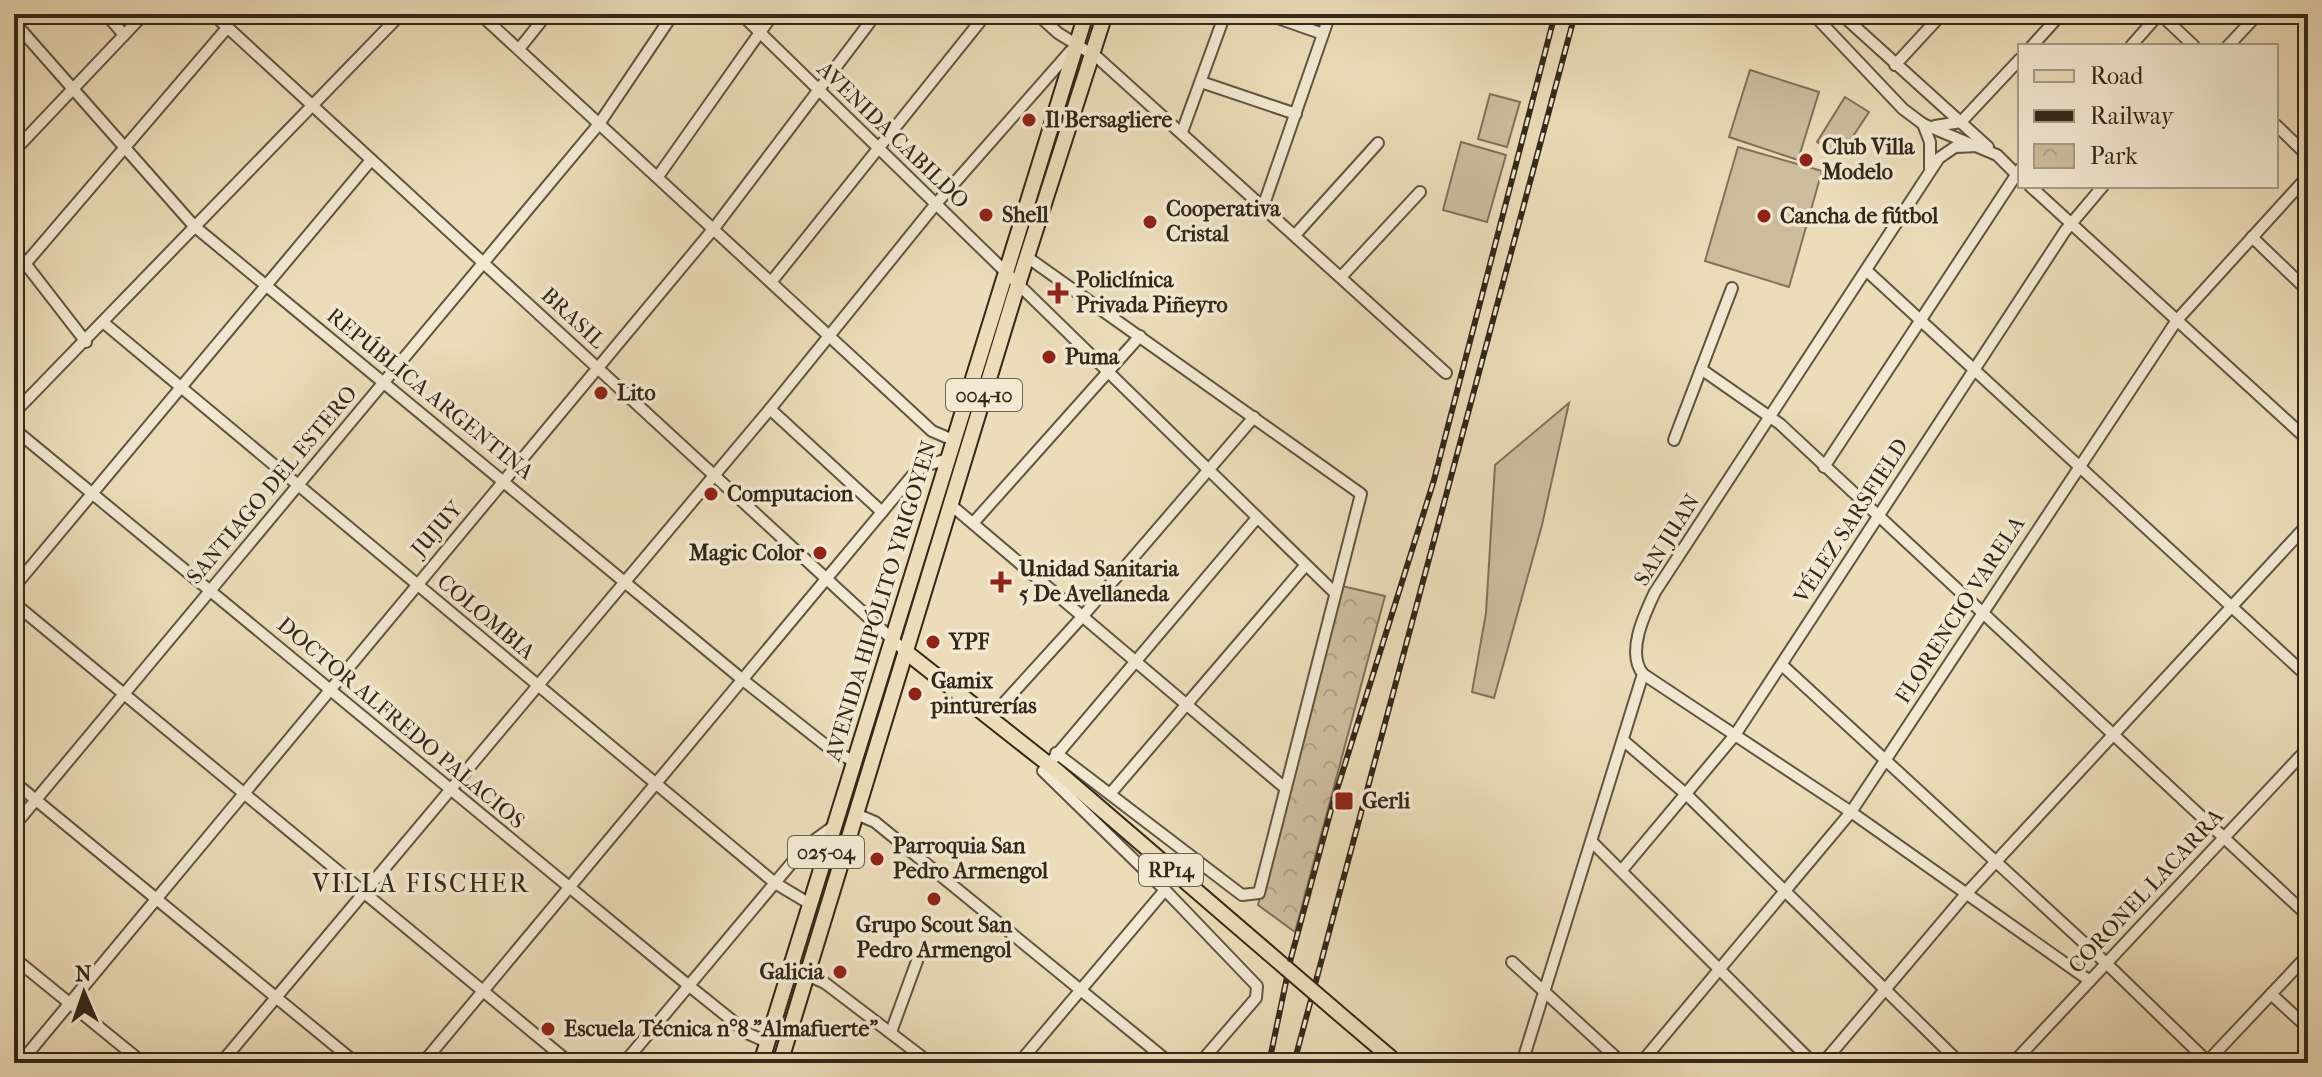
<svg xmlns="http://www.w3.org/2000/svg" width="2322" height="1077" viewBox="0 0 2322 1077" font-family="'IM FELL French Canon',serif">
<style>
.green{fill:#cdbd9e;stroke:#80725c;stroke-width:2}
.park{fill:url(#park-crowns);stroke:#80725c;stroke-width:2}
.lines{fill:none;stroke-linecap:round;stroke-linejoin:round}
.minor-casing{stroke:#615541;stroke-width:14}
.major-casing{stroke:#332819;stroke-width:18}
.minor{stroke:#f3e8d2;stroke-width:10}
.major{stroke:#ecdcb9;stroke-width:14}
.rail-casing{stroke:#332819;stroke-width:6}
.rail{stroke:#f3e8d2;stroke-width:3;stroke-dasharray:9;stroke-linecap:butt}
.major-bridge-casing{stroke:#332819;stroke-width:18;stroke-linecap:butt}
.major-bridge{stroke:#ecdcb9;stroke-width:14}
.poi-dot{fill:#8f2418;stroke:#f3e8d2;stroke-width:3}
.labels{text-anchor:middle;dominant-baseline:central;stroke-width:7;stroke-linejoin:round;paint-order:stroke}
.shield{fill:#f3e8d2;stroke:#6d6250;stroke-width:2}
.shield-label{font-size:20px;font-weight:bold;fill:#332819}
.poi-label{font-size:22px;font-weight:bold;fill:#332819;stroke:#f3e8d2;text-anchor:start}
.street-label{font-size:22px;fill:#332819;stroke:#f3e8d2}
.quarter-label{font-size:26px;letter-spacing:2px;fill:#332819;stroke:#f3e8d2}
</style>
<defs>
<pattern id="park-crowns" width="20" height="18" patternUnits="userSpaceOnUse" patternTransform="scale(2)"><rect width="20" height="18" fill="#cdbd9e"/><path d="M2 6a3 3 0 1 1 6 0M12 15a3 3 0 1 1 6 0" fill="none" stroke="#b0a288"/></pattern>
</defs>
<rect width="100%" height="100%" fill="#ecdcb9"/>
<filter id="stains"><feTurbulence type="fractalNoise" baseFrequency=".0025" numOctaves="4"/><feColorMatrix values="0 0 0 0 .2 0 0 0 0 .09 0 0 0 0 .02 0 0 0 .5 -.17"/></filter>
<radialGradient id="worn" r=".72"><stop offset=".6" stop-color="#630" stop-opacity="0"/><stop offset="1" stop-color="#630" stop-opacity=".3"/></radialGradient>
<g class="green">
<polygon points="1750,70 1819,92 1798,160 1729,137"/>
<polygon points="1490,94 1520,102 1507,147 1478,139"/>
<polygon points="1845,97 1869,112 1840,156 1817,142"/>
<polygon points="1461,142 1506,155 1487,222 1443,210"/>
<polygon points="1738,147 1822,171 1789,287 1705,261"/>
<polygon points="1569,403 1542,525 1494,698 1472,692 1486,613 1495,465"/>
</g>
<polygon class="park" points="1342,586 1385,596 1295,932 1258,905"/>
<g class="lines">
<defs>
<g id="minor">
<polyline points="106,14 124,35"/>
<polyline points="213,14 906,652"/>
<polyline points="480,14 932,431 953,440"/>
<polyline points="741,14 1335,593"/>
<polyline points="1037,14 1058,33 1098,58 1446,373"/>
<polyline points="1266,14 1323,34"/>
<polyline points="1813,14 1903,109 1923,124 1997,155 2018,176"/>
<polyline points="1841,14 1988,147"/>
<polyline points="2160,14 2194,46"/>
<polyline points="14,22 194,226 743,680 833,751 854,761"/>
<polyline points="2032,46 2061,14"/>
<polyline points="2131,46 2159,14"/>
<polyline points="2228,46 2258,14"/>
<polyline points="519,49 547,14"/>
<polyline points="1895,65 1942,14"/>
<polyline points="1201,82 1296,114"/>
<polyline points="1923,124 1930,142 1930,168"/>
<polyline points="2276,125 2308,156"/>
<polyline points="1935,126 1961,122 2020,59"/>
<polyline points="1182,132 1225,14"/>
<polyline points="14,151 144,14"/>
<polyline points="659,175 773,14"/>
<polyline points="2030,186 2308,440"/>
<polyline points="1263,207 1330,14"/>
<polyline points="1295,235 1378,143"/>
<polyline points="2252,237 2308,291"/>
<polyline points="14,249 86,342"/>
<polyline points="1027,257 1361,494 1259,893 1242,895 1056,753"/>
<polyline points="1867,271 2308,677"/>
<polyline points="14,277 227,28"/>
<polyline points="1341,277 1420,192"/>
<polyline points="772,281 986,14"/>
<polyline points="104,323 775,883 810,904"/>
<polyline points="1701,369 1780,424 2308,916"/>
<polyline points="770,409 882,512"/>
<polyline points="14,413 401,14"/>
<polyline points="14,429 688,985 749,1034 767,1042"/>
<polyline points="1674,440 1732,288"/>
<polyline points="1824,467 2020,169"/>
<polyline points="951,505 1285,788"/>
<polyline points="974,522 1140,336"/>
<polyline points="14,587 371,160"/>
<polyline points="14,603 570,1063"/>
<polyline points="1782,665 2107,964 2209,1063"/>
<polyline points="1643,674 1851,812 2090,981"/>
<polyline points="991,717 1082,617 1254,417"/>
<polyline points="1624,741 1687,795 1960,1063"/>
<polyline points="14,782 356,1063"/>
<polyline points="1110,794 1305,566"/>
<polyline points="856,814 875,822 1170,1063"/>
<polyline points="14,826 599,124 673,14"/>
<polyline points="1592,842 1813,1063"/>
<polyline points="1622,870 1735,735 2065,231 2103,186"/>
<polyline points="14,958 143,1063"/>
<polyline points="1512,962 1622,1063"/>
<polyline points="807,975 825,983 930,1063"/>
<polyline points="2271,994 2308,1028"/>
<polyline points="891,1032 917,961"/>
<polyline points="20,1063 715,227 876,14"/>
<polyline points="221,1063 770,409 935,205 1075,46"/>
<polyline points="423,1063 912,476 924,466 948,459"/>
<polyline points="624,1063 805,847 834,826"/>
<polyline points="1019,1063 1165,890"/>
<polyline points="1200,1063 1256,998 1257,986 1165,890 1043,771 1256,519"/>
<path d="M1522,1063l121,-389c-17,-21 1,-59 12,-82l284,-434 16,-11 23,-1"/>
<polyline points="1641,1063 1851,812 2177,320 2308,176"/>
<polyline points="1823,1063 1966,894 2308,524"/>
<polyline points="2013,1063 2308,748"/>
<polyline points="2206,1063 2308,955"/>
</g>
<g id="major">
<polyline points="906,652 1057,771 1286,968"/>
<polyline points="1350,1023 1397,1063"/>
<polyline points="761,1063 1086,14"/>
<polyline points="780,1063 1014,297 1105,14"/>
</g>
</defs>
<use href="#minor" class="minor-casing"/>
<use href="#major" class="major-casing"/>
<use href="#minor" class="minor"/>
<use href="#major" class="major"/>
<defs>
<g id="rail">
<polyline points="1269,1063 1291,958 1334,799 1434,480 1555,14"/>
<polyline points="1294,1063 1575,14"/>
</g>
</defs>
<use href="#rail" class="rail-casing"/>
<use href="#rail" class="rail"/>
<defs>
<polyline id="major-bridge" points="1286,968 1350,1023"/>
</defs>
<use href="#major-bridge" class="major-bridge-casing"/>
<use href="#major-bridge" class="major-bridge"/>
</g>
<g class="poi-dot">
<circle cx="1029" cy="120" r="8"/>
<circle cx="1806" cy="160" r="8"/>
<circle cx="986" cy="215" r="8"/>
<circle cx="1764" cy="216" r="8"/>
<circle cx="1150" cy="222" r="8"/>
<path d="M1054 281h8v8h8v8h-8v8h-8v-8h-8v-8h8z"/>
<circle cx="1049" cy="357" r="8"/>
<circle cx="601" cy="393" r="8"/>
<circle cx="711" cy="494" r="8"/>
<circle cx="820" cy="553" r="8"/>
<path d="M997 570h8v8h8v8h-8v8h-8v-8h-8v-8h8z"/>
<circle cx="933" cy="642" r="8"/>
<circle cx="915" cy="694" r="8"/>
<rect x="1334" y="791" width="20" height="20" rx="4"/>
<circle cx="877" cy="859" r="8"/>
<circle cx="934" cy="899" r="8"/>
<circle cx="840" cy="972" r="8"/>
<circle cx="548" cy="1029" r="8"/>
</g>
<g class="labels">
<g class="shield">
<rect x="946" y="379" width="76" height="32" rx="6"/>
<rect x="788" y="836" width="76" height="32" rx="6"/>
<rect x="1139" y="854" width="64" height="32" rx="6"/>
</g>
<g class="shield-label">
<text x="984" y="395">004-10</text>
<text x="826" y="852">025-04</text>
<text x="1171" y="870">RP14</text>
</g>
<g class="poi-label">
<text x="1045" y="120">Il Bersagliere</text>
<text x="1822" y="147">Club Villa<tspan x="1822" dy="25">Modelo</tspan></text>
<text x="1166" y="209">Cooperativa<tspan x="1166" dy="25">Cristal</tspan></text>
<text x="1002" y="215">Shell</text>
<text x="1780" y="216">Cancha de fútbol</text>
<text x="1076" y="280">Policlínica<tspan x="1076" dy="25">Privada Piñeyro</tspan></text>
<text x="1065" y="357">Puma</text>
<text x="617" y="393">Lito</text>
<text x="727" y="494">Computacion</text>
<text x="804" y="553" text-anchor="end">Magic Color</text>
<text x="1019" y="569">Unidad Sanitaria<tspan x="1019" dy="25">5 De Avellaneda</tspan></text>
<text x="949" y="642">YPF</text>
<text x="931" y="681">Gamix<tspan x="931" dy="25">pinturerías</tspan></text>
<text x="1362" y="801">Gerli</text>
<text x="893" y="846">Parroquia San<tspan x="893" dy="25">Pedro Armengol</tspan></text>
<text x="934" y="925" text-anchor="middle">Grupo Scout San<tspan x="934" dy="25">Pedro Armengol</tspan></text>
<text x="824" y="972" text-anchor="end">Galicia</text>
<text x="564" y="1029">Escuela Técnica n°8 "Almafuerte"</text>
</g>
<g class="street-label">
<text transform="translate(893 135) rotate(44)">AVENIDA CABILDO</text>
<text transform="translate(573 318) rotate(43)">BRASIL</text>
<text transform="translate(430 394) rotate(39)">REPÚBLICA ARGENTINA</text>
<text transform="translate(272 485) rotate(-50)">SANTIAGO DEL ESTERO</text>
<text transform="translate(1851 521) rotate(-57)">VÉLEZ SARSFIELD</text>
<text transform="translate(437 529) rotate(-49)">JUJUY</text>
<text transform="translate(1667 540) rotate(-58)">SAN JUAN</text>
<text transform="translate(881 601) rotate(-73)">AVENIDA HIPÓLITO YRIGOYEN</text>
<text transform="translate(1960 610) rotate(-57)">FLORENCIO VARELA</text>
<text transform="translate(486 617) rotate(40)">COLOMBIA</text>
<text transform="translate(401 723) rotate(40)">DOCTOR ALFREDO PALACIOS</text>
<text transform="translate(2146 891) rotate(-47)">CORONEL LACARRA</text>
</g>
<g class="quarter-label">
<text x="421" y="883">VILLA FISCHER</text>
</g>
</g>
<rect width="2322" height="1077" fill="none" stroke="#ecdcb9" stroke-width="48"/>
<rect x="16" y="16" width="2290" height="1045" fill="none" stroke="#332819" stroke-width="4"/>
<rect x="24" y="24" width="2274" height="1029" fill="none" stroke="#332819" stroke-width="2"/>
<rect x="2018" y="44" width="260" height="144" fill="#f3e8d2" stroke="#a69b88" stroke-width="2"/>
<rect x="2034" y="70" width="40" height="12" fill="#ecdcb9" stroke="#a69b88" stroke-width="2"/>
<text x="2090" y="84" font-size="24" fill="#332819">Road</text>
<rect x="2034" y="110" width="40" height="12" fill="#332819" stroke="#a69b88" stroke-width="2"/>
<text x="2090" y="124" font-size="24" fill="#332819">Railway</text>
<rect x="2034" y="144" width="40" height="24" fill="url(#park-crowns)" stroke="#a69b88" stroke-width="2"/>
<text x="2090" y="164" font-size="24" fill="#332819">Park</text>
<g transform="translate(84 993) rotate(358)" stroke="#f3e8d2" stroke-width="6" paint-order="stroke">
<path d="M0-6L14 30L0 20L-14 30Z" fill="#332819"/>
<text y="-12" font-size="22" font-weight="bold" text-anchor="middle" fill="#332819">N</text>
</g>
<rect width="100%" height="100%" filter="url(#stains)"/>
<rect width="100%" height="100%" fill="url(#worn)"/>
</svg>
